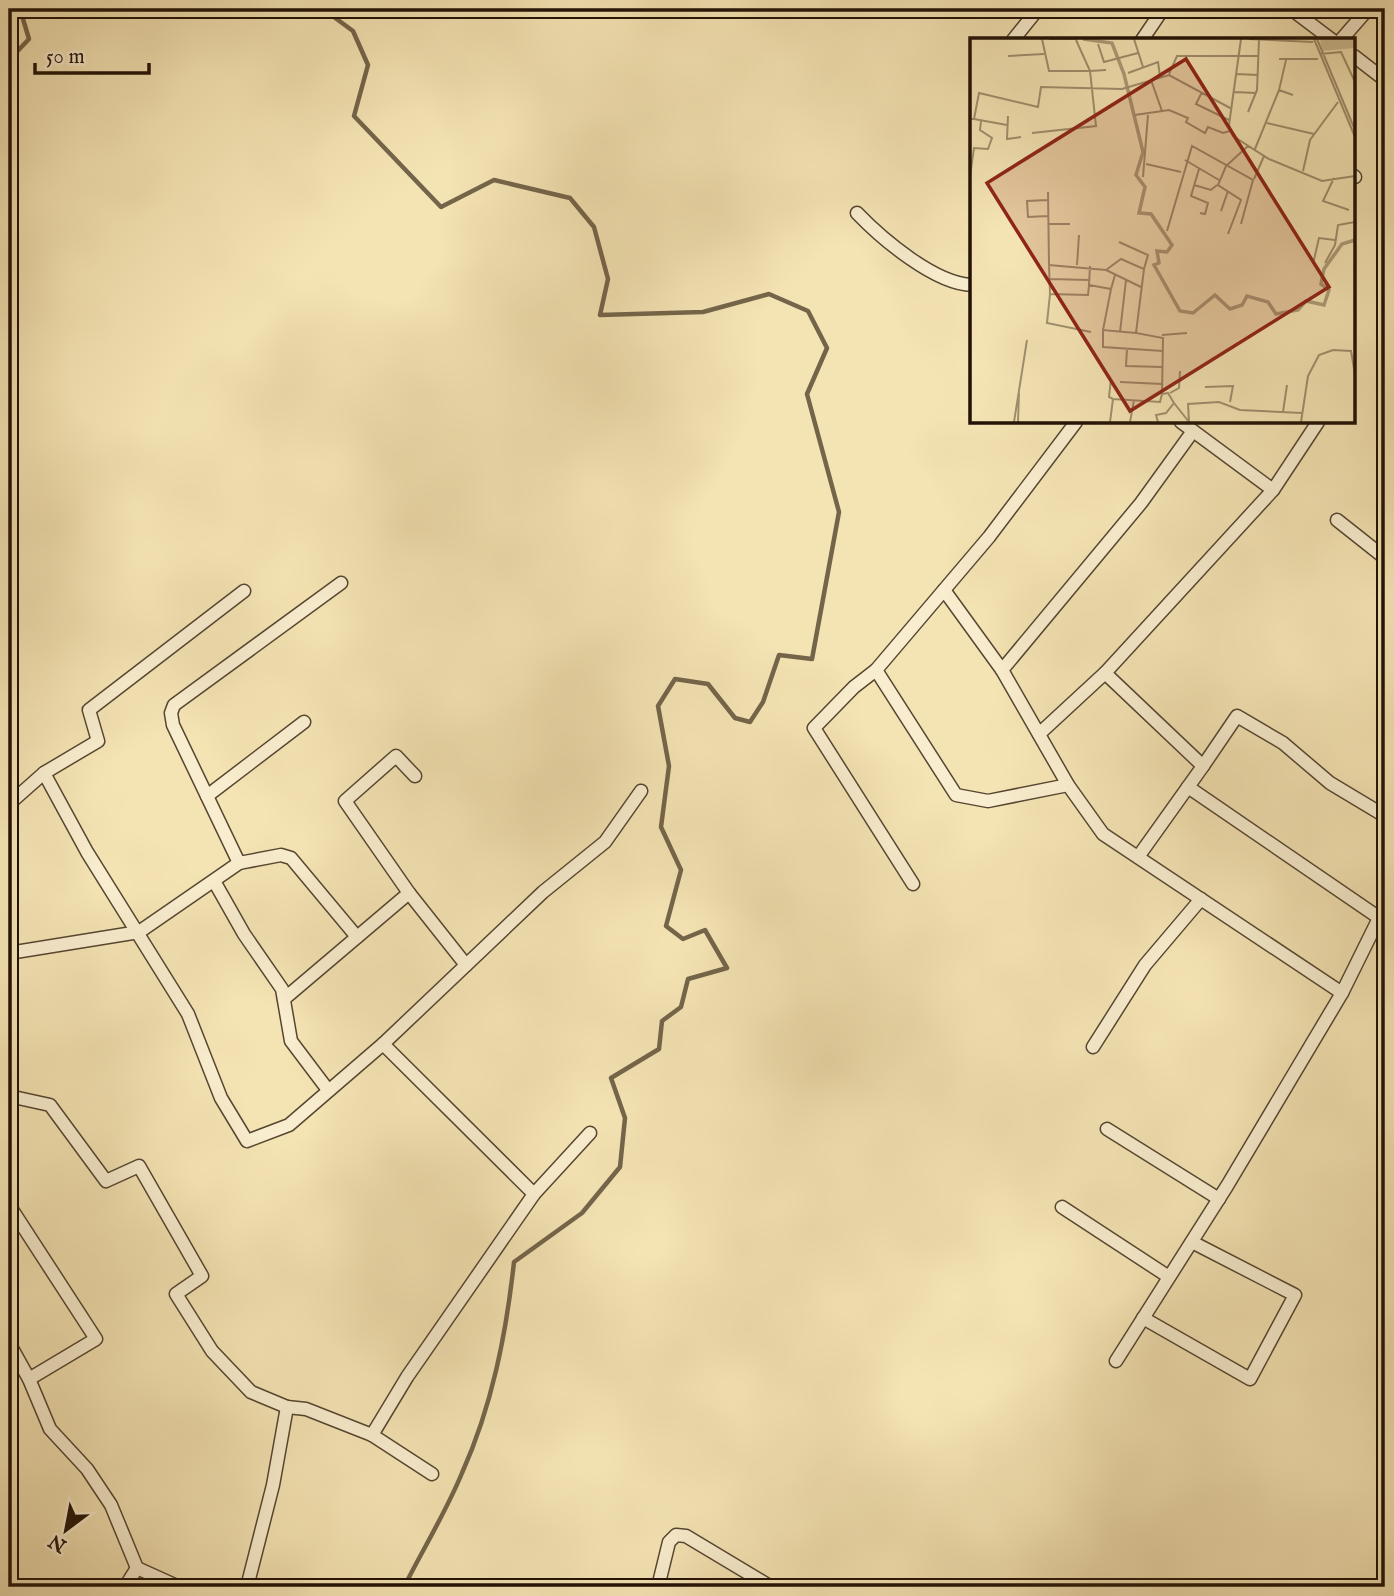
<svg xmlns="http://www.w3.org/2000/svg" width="1394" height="1596" viewBox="0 0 1394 1596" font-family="'IM FELL English',serif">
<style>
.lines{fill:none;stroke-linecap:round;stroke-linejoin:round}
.stream{stroke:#74654a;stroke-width:4.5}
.minor-casing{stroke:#564631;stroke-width:15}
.minor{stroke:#f8edce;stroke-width:12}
.inset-river{fill:none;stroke:#ac9c78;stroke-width:3.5}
.inset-road{fill:none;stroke:#a08f6e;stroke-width:2}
.view{fill:#8f2418;fill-opacity:0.15;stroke:#8f2418;stroke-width:3.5}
.inset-edge{fill:none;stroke:#211206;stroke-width:3.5}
</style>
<rect width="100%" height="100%" fill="#f4e3b3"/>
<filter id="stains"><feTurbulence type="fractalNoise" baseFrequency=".00286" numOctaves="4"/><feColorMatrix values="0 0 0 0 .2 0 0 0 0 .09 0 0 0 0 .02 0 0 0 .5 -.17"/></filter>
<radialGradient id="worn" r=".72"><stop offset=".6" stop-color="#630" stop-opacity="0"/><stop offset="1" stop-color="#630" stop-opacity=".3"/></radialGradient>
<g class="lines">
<g class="stream">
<path d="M323,9l30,22 15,34 -14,51 87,91 53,-27 76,18 24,29 14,52 -8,36 103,-3 66,-18 39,17 19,37 -20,46 32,118 -27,147 -33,-4 -16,47 -13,20 -15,-4 -27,-34 -33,-5 -17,27 11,60 -8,61 20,43 -15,56 17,13 22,-9 22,38 -39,11 -7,28 -19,14 -3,28 -48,29 14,40 -5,49 -38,46 -68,49c-8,73 -22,144 -52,211 -16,39 -39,76 -58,114"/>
<polyline points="9,60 29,39 20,9"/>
</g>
<defs>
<g id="minor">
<polyline points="1291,9 1332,40"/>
<polyline points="1013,40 1038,9"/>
<polyline points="1142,40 1163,9"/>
<polyline points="1341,40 1368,9"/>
<polyline points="1354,56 1385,80"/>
<polyline points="1354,176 1355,177"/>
<path d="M857,213c25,26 78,71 115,72"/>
<polyline points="1076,422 989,537 876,670 956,795 988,801 1068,785 1103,834 1342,993 1227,1186 1116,1361"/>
<polyline points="1181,422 1273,490 1318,422"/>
<polyline points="1337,520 1385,558"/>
<polyline points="944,590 1002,670 1068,785"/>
<polyline points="244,591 89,710 98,741 44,773 87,852 188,1014 221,1098 247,1141 289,1125 383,1044 543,892 605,842 641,791"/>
<polyline points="876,670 854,687 814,728 913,884"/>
<polyline points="1002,670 1141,503 1193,431"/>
<polyline points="1105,673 1273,490"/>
<polyline points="1039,734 1105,673 1203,766 1138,857"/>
<polyline points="1203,766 1237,716 1283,743 1330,783 1385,816"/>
<polyline points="1188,787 1378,917"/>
<polyline points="207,796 304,722"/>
<polyline points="9,804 44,773"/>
<polyline points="239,863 281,855 291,858 357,937"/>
<polyline points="214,881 244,934 282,989 291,1041 328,1090"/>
<polyline points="409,893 466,965"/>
<polyline points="9,953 139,932 239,863 173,725 171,713 174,705 341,583"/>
<polyline points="1342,993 1385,906"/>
<polyline points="284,999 409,893 345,801 396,756 415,776"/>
<polyline points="383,1044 534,1194"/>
<polyline points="1093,1047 1145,965 1201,899"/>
<polyline points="9,1096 50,1105 106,1181 139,1166 202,1276 176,1294 212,1351 251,1392 287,1407 306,1409 372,1435 432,1474"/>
<polyline points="1107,1129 1219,1199"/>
<polyline points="9,1205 96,1339 29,1379"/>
<polyline points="1062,1207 1169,1277"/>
<polyline points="1143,1318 1250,1379 1295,1295 1192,1242"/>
<polyline points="9,1343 29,1379 50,1429 87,1469 111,1505 137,1568 179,1587"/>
<polyline points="372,1435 407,1377 534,1194 590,1133"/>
<polyline points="125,1587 137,1568"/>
<polyline points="247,1587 273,1485 287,1407"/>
<polyline points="658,1587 669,1542 676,1535 686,1536 771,1587"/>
</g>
</defs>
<use href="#minor" class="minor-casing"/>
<use href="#minor" class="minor"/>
</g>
<g transform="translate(970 38)">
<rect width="385" height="385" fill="#f4e3b3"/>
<path d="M350,1h35v9l-33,3z" fill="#d0bf96"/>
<path class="inset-river" d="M113,1l29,4 12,31 19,78 -7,23 9,12 -6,26 12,1 21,31 -5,7 -10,-1 2,12 -5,2 26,46 13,2 22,-18 15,14 12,-4 5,-9 21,6 8,12 22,-4 8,-9 18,4 5,-15 -8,-6 3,-15 18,-25 13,-4"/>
<path class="inset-road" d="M79,1h28M164,1l9,28M271,1l-12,86 4,11 36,23 53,22 33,-5M279,1l64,3M344,1l41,98M347,1l38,91M106,2l14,31 16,-1M128,6l6,18 34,-9M350,16l21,-2 14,30M38,18l36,-2M309,21h39M316,22l-7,30 14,5M158,35l30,-11 2,14M199,36l8,-18h82M266,36l22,1M181,42l11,31M232,54l-6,12 33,16M264,54l22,1M278,74l9,-22 2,-50M165,77l34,-5 19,8 -2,4 19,11 3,-6 15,6 7,-2M38,78l-1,23 14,-2M0,81h4l5,-26 59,14 3,-20 81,2 47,-14 63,34M4,81l33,6M297,85l47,11M62,95l64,-7 -6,-55h-41l-7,-32M285,111l24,-59M215,122l34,20M176,126l35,8M229,131l-8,27 17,7 -3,11 -5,-1M333,133l7,-31 28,-38M0,138l4,-28 14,1 4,-11 -12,-8 1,-9M173,139l5,-62M364,140l-11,23 26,9M284,141l10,-23M224,147l17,5 6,-5M78,154l1,73 57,5 15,-11 23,10 -8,64 27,5 -1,56M251,173l7,-20M78,178l-20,1 -1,-16 21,-1M78,186h22M197,193l25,-85 61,34 -12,44M258,196l13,-34 -23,-15 8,-19 22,-20M149,204l29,13 -4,14M355,225l10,-18 3,-20 17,-3M343,226l6,-26 16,2M79,227l1,29 38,1 1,-10M107,227l2,-30M120,228l-1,19 22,4 4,-14M136,232l35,17M80,241l39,1M80,256l-3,29 44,9M133,292l8,-41M150,294l6,-52M166,295l-33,-3v17l60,4M192,297l25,-2M157,311l-1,17 36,1M141,341l-2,18 4,2M150,344l42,2M235,349l28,-1 -3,16M200,355l9,-5 1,-17M313,374l4,-27M44,384l13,-82M48,384l1,-29M140,384l3,-23 47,3 2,-8 6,-1 6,10M160,384l4,-22M188,384l-2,-7 10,-2 8,-10 15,19M219,384l-1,-18 31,-2 21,8 62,3M331,384l7,-46 11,-21 14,-5 18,1 4,23"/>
<path class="view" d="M216,21l143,228 -199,124 -143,-228z"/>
<rect width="385" height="385" class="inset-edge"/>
</g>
<rect width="1394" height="1596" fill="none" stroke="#f4e3b3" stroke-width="35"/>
<rect x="10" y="10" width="1373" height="1575" fill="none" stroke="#211206" stroke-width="3.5"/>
<rect x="18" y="18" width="1359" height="1561" fill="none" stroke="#211206" stroke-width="2"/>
<g transform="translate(66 1530) rotate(212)" stroke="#f8edce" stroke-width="5" paint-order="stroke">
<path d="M0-5L12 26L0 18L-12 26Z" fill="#211206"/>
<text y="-10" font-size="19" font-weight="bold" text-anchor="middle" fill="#211206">N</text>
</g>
<path d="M35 63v10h114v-10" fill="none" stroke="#211206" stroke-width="3.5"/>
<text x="46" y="63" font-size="21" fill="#211206" stroke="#f8edce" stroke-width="5" paint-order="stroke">50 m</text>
<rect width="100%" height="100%" filter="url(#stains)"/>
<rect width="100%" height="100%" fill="url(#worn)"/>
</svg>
